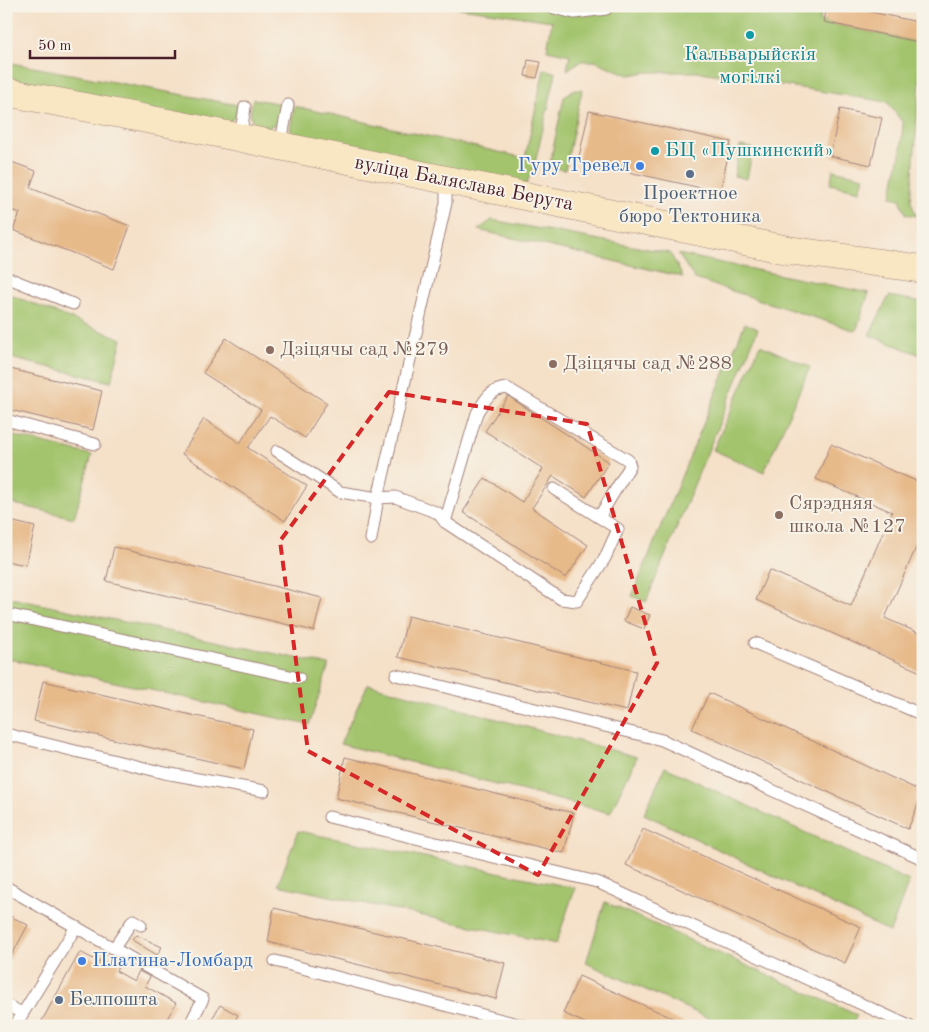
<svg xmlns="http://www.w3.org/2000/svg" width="929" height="1032" viewBox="0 0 929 1032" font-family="'Old Standard TT',serif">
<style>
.green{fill:#a3c46d;stroke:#76724c}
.building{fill:#e7ba8a}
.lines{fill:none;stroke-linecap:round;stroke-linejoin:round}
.lane-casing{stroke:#a0807a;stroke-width:13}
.secondary-casing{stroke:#a0807a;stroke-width:29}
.lane{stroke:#fff;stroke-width:11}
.secondary{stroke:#f9e7c3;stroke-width:28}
.marked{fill:none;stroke:#d62828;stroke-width:4;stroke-dasharray:10 6;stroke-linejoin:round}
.culture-dot{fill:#0f9aa8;stroke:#f7f3e8;stroke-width:2}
.shop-dot{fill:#3f7fe0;stroke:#f7f3e8;stroke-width:2}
.service-dot{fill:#5c6f8a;stroke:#f7f3e8;stroke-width:2}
.education-dot{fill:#8d6e63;stroke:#f7f3e8;stroke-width:2}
.labels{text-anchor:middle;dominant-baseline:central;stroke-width:4;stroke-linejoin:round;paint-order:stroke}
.culture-label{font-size:20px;fill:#0d838f;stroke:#f7f3e8}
.shop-label{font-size:20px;fill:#366cbe;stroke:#f7f3e8;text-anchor:end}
.street-label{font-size:20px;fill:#4a1f2b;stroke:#f7f3e8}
.service-label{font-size:20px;fill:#4e5e75;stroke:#f7f3e8}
.education-label{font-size:20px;fill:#785e54;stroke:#f7f3e8;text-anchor:start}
</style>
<rect width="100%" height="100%" fill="#f7f3e8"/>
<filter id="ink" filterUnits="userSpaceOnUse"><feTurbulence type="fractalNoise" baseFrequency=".02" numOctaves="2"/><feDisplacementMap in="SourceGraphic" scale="10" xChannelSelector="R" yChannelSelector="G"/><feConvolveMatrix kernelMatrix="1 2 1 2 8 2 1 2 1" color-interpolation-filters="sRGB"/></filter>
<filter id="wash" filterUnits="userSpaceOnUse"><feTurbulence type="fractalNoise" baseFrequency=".0096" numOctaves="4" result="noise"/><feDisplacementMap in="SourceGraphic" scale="20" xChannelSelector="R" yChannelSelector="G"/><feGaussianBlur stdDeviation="1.12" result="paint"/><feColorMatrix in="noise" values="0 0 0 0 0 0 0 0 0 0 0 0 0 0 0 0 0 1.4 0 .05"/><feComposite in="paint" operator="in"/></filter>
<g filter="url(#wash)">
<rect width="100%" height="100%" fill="#f5e0c8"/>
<g class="green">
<polygon points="446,6 825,6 819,21 923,43 911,201 916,216 906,214 900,199 891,197 901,150 903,123 887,102 701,72 648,72 628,75 595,61 581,61 567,70 570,55 547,50 552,21"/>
<polygon points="6,62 238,105 236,116 226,125 6,85"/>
<polygon points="544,69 556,73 535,163 526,185 297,137 290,130 294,106 525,158"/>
<polygon points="573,90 582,90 565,170 549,167 564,97"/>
<path d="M253,99l30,5 -7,20 -10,4c-18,-4 -17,-13 -13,-29z"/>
<polygon points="740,146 753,148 747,179 734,176"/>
<polygon points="833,170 864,177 860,191 830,184"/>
<polygon points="492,220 670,253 683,277 478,230"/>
<polygon points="678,254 869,293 856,331 695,279"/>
<polygon points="6,293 122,339 111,382 6,357"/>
<polygon points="889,296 923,302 923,356 869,335"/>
<polygon points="745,323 758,329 646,602 632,596"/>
<polygon points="760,345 810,367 764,472 713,450"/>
<polygon points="6,434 92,455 74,518 6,502"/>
<polygon points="6,597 329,665 309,725 6,658"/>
<polygon points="368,684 637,757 610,813 340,744"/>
<polygon points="665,767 909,881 890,932 644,814"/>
<polygon points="298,831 575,888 556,944 278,885"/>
<polygon points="605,902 857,1015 852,1026 726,1026 586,963"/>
</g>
<g id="blocks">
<g class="building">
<polygon points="827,6 843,6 923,23 923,43 824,22"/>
<polygon points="901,6 923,6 923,12 907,9"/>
<polygon points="528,60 541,62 537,78 525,76"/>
<polygon points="840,109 882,118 871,165 830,156"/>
<polygon points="589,111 731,142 720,192 578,161"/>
<polygon points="6,160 36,171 30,188 130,226 114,269 13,230 20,213 6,208"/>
<polygon points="226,338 327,403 305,438 270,416 248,448 307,486 285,521 182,454 204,419 240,443 261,410 203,373"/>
<polygon points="6,368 102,391 93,430 6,409"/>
<polygon points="508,396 609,462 586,497 553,476 532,508 588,545 566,578 463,512 485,478 522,502 543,469 485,431"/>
<polygon points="831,444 923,484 923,532 885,618 923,635 923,673 756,600 769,570 851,606 892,512 816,479"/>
<polygon points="6,520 35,527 26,565 6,561"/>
<polygon points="114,547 322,598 314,631 106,581"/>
<polygon points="630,607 650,615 644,629 624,621"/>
<polygon points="408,616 636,671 627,711 398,657"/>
<polygon points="43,681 253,729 244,769 34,721"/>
<polygon points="709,693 923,792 908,829 692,729"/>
<polygon points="345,757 574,813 564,853 336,798"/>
<polygon points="643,829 861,927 845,963 626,865"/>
<polygon points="274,908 505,963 496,999 268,942"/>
<polygon points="6,914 28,925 6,966"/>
<polygon points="136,935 162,947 157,955 132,940"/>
<polygon points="80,952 99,962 104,953 120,963 116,971 134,981 139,971 150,977 145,986 176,1003 163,1026 39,1026"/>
<polygon points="579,976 690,1026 592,1026 587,1024 563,1013"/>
<polygon points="220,1005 238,1015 235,1020 246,1026 208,1026"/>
</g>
</g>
</g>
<g filter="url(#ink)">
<use href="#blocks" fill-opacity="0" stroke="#a0807a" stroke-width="1"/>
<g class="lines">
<defs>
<g id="lane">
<polyline points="546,6 574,13 606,9 607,6"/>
<polyline points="240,138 245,107"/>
<polyline points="280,147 288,105"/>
<polyline points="6,277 73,304"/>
<polyline points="6,420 95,444"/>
<polyline points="277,451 340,492 378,498 395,497 438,513 445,522 561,599 577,601 605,558 618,529 554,489"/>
<path d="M445,522l32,-109c9,-15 12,-23 30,-25l121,72 2,6 -31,51"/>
<polyline points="371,539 378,498 446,203 446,182"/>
<polyline points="6,614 299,678"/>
<polyline points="755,643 923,715"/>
<polyline points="396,675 662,740 923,859"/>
<polyline points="6,734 165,773 264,791"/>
<polyline points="329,817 597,882 909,1026"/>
<polyline points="6,887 76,927"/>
<polyline points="114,948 133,920 141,925"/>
<polyline points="275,961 525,1026"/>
<polyline points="6,1005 22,1013"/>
<polyline points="15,1026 76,927 203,999 189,1026"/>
</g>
<polyline id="secondary" points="6,92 178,125 788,250 923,269"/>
</defs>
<use href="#lane" class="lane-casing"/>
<use href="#secondary" class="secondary-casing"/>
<use href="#lane" class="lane"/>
<use href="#secondary" class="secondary"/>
</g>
</g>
<path class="marked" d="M389,392l198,32 70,239 -119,212 -230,-124 -28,-210z"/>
<g class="culture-dot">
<circle cx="750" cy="35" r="5"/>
<circle cx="655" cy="151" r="5"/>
</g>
<g class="shop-dot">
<circle cx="640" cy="166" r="5"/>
<circle cx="82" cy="961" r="5"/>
</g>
<g class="service-dot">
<circle cx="690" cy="174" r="5"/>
<circle cx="59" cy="1000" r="5"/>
</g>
<g class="education-dot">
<circle cx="270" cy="350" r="5"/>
<circle cx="553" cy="364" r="5"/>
<circle cx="779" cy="515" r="5"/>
</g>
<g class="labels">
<g class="culture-label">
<text x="750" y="55">Кальварыйскія<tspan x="750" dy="23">могілкі</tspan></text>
<text x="665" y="151" text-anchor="start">БЦ «Пушкинский»</text>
</g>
<g class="shop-label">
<text x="630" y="166">Гуру Тревел</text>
<text x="92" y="961" text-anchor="start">Платина-Ломбард</text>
</g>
<g class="street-label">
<text transform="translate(464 184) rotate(11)">вуліца Баляслава Берута</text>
</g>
<g class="service-label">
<text x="690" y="194">Проектное<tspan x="690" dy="23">бюро Тектоника</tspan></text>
<text x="69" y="1000" text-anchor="start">Белпошта</text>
</g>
<g class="education-label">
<text x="280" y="350">Дзіцячы сад №279</text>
<text x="563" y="364">Дзіцячы сад №288</text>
<text x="789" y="504">Сярэдняя<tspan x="789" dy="23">школа №127</tspan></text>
</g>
</g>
<rect width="929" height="1032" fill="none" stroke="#f7f3e8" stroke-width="25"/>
<path d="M30 50v8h145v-8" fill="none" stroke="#4a1f2b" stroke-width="2.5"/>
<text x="38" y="50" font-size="15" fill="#4a1f2b" stroke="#f7f3e8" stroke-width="4" paint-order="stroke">50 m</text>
</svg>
